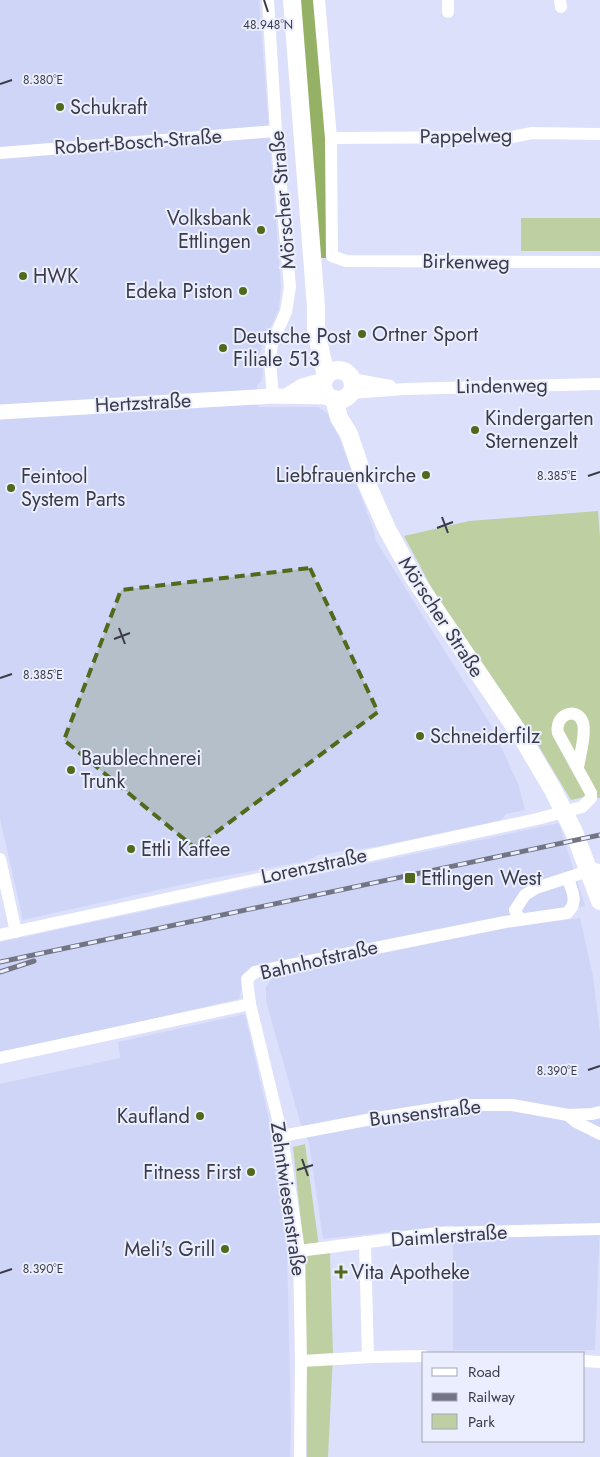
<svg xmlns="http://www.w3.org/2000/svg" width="600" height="1457" viewBox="0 0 600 1457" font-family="Jost,sans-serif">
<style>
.built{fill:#cfd5f6}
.green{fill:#bed0a2}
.forest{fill:#95b166}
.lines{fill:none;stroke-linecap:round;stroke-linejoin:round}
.minor{stroke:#fff;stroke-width:12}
.tertiary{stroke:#fff;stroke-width:15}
.secondary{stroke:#fff;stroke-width:18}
.rail-casing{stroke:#737585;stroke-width:5}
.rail{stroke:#ebeeff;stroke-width:3;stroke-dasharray:9;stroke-linecap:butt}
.marked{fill:#50691a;fill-opacity:0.2;stroke:#50691a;stroke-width:4;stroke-dasharray:10 6;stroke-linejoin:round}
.ticks{fill:none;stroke:#3a3b46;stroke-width:2}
.poi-dot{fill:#50691a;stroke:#ebeeff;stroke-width:2}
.labels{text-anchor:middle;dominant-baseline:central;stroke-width:4;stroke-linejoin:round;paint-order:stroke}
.poi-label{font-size:20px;fill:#3a3b46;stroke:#ebeeff;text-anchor:start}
.street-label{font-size:20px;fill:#3a3b46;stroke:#ebeeff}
.ticks-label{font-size:12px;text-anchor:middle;fill:#3a3b46;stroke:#ebeeff;stroke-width:4;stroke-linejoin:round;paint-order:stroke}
</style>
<rect width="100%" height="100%" fill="#dce0fb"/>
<g class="built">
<polygon points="0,0 259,0 281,286 279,308 261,350 263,375 261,381 257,386 258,407 318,407 328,414 333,421 374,531 376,541 491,725 519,786 525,810 506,814 501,820 380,846 318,855 307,861 208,879 23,920 0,819"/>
<polygon points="559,823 585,906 504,925 289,962 245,973 239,999 0,1054 0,942"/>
<polygon points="580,918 593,976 600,1032 600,1226 595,1350 453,1350 453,1225 323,1239 309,1143 301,1125 266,1001 266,987 273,976 510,927"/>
<polygon points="245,1014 277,1154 287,1245 291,1429 290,1457 0,1457 0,1084 120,1058 118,1042"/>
</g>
<g class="green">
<rect x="521" y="218" width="79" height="33"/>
<polygon points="598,511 600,537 600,798 584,797 571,800 538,745 436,596 404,536 469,521"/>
<polygon points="305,1144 320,1254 330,1253 333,1355 328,1457 307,1457 304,1249 293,1147"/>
</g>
<polygon class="forest" points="297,0 314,0 326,144 327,258 318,258"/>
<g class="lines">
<g class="minor">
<polyline points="268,0 276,131 290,287 286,312 272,343 270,361 273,396"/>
<polyline points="319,0 331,138 332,256 346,261 600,262"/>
<polyline points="448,0 448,12"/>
<polyline points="560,0 561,7"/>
<polyline points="331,138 512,137 532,133 600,134"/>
<polyline points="0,153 276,131"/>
<polyline points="352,379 390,386"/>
<polyline points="351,393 405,389 600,384"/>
<polyline points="0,859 16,932"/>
<polyline points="520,920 515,910 525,895 536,888 594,869 600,870"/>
<path d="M0,935l537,-116 45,-12 9,-9v-5l-33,-60c-4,-18 19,-28 25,-10 3,10 -3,33 -5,44"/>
<polyline points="250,1004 282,1136 299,1251 301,1361 300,1457"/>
<path d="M0,1058l250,-54 -3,-25 8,-7 250,-50 62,-9c12,-11 5,-21 1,-35"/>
<polyline points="568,1115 576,1122 600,1134"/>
<polyline points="282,1136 377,1118 459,1105 512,1105 568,1115 592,1114 600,1112"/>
<polyline points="365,1242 368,1357"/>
<polyline points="299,1251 438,1233 600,1229"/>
<polyline points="301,1361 372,1357 424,1356"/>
<polyline points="584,1361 600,1362"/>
</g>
<g class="tertiary">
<polyline points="286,396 302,386 324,380"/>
<polyline points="0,412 273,396 330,397"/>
</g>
<g class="secondary">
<polyline points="292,0 316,307 316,331 326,376"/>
<circle cx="338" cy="385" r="15"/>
<polyline points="334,399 339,418 349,434 362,473 387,529 414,578 523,739 553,790 574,832 600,901"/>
</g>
<defs>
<g id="rail">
<polyline points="0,962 600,835"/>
<polyline points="0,972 34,961"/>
</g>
</defs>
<use href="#rail" class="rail-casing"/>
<use href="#rail" class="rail"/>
</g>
<path class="marked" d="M310,568l68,144 -183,136 -131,-108 57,-150z"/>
<path class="ticks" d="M264,0l4,12M0,84l12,-4M588,476l12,-4M442,517l6,16M437,528l16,-6M119,628l6,16M114,639l16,-6M0,678l12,-4M588,1070l12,-4M302,1159l6,17M297,1170l16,-5M0,1273l12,-4"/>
<g class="poi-dot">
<circle cx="60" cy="107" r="5"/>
<circle cx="261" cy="230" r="5"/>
<circle cx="23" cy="276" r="5"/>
<circle cx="243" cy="291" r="5"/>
<circle cx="362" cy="334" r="5"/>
<circle cx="223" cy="348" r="5"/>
<circle cx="475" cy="430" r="5"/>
<circle cx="426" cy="475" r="5"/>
<circle cx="11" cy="488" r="5"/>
<circle cx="420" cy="736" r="5"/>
<circle cx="71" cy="770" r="5"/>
<circle cx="131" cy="849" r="5"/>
<rect x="404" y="872" width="12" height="12" rx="2.5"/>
<circle cx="200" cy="1116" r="5"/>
<circle cx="251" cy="1172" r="5"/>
<circle cx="225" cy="1249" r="5"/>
<path d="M338.5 1264.5h5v5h5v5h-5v5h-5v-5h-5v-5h5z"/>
</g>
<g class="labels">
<g class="poi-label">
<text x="70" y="107">Schukraft</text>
<text x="251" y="218" text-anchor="end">Volksbank<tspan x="251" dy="23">Ettlingen</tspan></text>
<text x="33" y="276">HWK</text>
<text x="233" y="291" text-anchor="end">Edeka Piston</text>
<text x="372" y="334">Ortner Sport</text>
<text x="233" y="336">Deutsche Post<tspan x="233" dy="23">Filiale 513</tspan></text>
<text x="485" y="418">Kindergarten<tspan x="485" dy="23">Sternenzelt</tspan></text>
<text x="416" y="475" text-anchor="end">Liebfrauenkirche</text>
<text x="21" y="476">Feintool<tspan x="21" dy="23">System Parts</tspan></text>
<text x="430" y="736">Schneiderfilz</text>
<text x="81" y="758">Baublechnerei<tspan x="81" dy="23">Trunk</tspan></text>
<text x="141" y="849">Ettli Kaffee</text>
<text x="421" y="878">Ettlingen West</text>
<text x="190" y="1116" text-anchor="end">Kaufland</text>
<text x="241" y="1172" text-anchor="end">Fitness First</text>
<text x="215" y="1249" text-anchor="end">Meli's Grill</text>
<text x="351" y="1272">Vita Apotheke</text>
</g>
<g class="street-label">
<text transform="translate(466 136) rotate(-1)">Pappelweg</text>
<text transform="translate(138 142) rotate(-4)">Robert-Bosch-Straße</text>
<text transform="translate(283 200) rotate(-95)">Mörscher Straße</text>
<text transform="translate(466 262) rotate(1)">Birkenweg</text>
<text transform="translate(502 386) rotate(-1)">Lindenweg</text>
<text transform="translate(143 403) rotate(-3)">Hertzstraße</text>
<text transform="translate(441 617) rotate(57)">Mörscher Straße</text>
<text transform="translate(314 866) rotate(-12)">Lorenzstraße</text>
<text transform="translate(319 960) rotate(-13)">Bahnhofstraße</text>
<text transform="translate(425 1113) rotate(-7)">Bunsenstraße</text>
<text transform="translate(288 1199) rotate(82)">Zehntwiesenstraße</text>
<text transform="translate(449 1236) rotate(-4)">Daimlerstraße</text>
</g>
</g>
<g class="ticks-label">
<text x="268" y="29">48.948°N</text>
<text x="43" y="84">8.380°E</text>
<text x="557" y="480">8.385°E</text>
<text x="43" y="679">8.385°E</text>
<text x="557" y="1075">8.390°E</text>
<text x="43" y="1273">8.390°E</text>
</g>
<rect x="422" y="1352" width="162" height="90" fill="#ebeeff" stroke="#a4a6b5"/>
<rect x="432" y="1368" width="25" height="8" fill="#ffffff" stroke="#a4a6b5"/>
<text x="468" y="1377" font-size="15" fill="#3a3b46">Road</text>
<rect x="432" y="1393" width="25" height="8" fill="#737585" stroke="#a4a6b5"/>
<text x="468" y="1402" font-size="15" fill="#3a3b46">Railway</text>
<rect x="432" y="1414" width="25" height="15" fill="#bed0a2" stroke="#a4a6b5"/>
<text x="468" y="1427" font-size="15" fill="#3a3b46">Park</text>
</svg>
